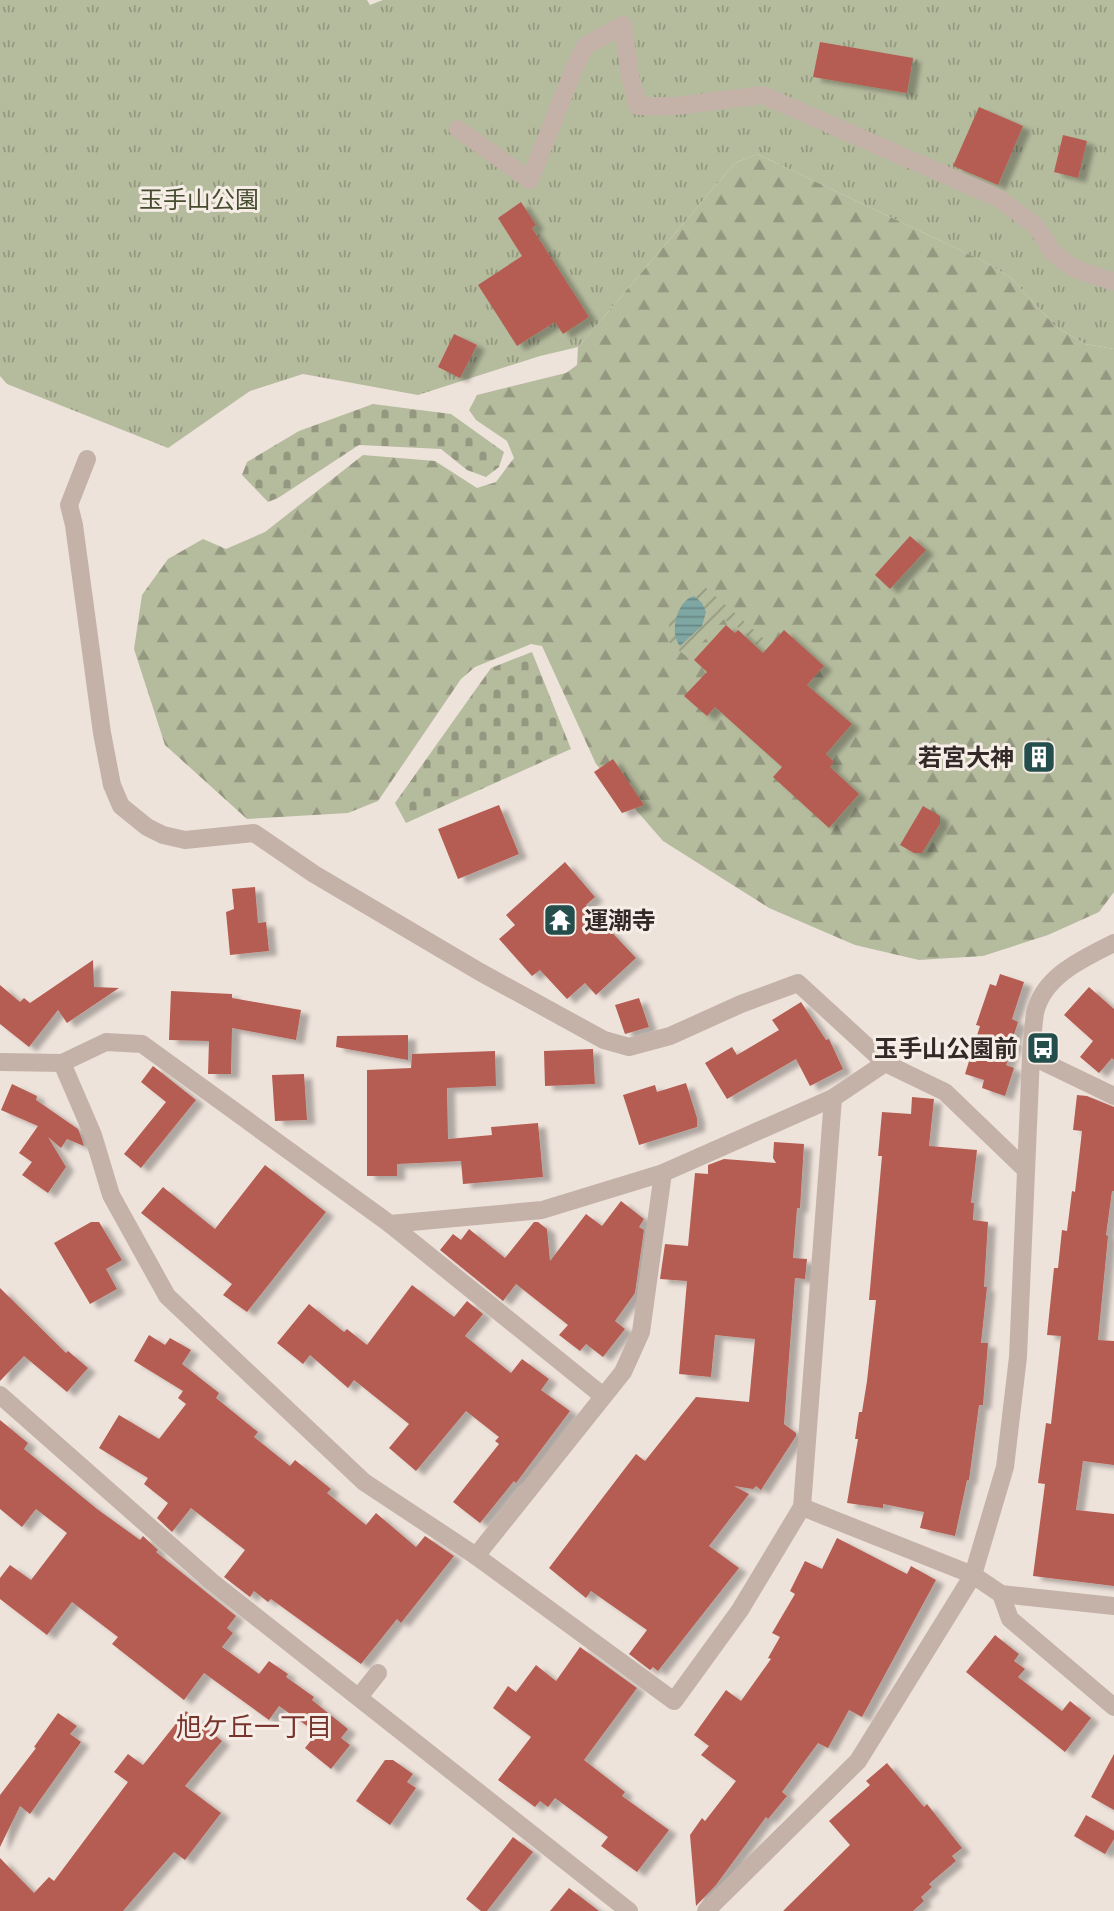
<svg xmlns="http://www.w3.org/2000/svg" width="1114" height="1911" viewBox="0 0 1114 1911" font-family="Inter,'Noto Sans JP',sans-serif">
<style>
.grass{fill:url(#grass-tufts)}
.forest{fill:url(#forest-firs)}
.cemetery{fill:url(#cemetery-stones)}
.garden{fill:url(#garden-furrows)}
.water{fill:url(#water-rules)}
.building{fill:#b55d52;filter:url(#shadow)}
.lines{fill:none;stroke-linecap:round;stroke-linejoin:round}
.minor{stroke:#c4b2a9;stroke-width:18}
.labels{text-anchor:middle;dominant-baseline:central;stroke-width:6;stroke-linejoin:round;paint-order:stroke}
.park-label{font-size:24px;fill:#464d2f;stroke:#f6ede7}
.poi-label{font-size:24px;font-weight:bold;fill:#332a28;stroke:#f6ede7;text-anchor:end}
.neighbourhood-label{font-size:26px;fill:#77342c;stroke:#f6ede7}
</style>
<defs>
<pattern id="grass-tufts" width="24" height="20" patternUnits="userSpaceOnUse" patternTransform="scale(1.75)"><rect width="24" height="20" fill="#b5bb9d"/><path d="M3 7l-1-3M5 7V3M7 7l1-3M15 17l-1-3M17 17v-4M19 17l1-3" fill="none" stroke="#949880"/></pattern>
<pattern id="forest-firs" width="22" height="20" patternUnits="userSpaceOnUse" patternTransform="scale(1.75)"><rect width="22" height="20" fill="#b5bb9d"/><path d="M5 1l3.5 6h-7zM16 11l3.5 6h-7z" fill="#949880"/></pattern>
<pattern id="cemetery-stones" width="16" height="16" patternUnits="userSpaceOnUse" patternTransform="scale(1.75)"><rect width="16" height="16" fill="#b5bb9d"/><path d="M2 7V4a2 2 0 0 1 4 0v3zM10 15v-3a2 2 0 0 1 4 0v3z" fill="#949880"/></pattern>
<pattern id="garden-furrows" width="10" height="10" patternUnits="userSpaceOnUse" patternTransform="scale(1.75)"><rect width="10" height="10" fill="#b5bb9d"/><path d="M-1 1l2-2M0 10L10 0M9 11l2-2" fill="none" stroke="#949880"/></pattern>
<pattern id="water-rules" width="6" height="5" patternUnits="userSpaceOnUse" patternTransform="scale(1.75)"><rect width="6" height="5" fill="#7ea7a3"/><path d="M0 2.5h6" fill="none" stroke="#688885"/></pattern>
<filter id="shadow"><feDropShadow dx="8" dy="4.5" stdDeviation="2" flood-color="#0004"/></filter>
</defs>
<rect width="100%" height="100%" fill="#eee3db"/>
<polygon class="grass" points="0,0 367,0 370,5 383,0 1114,0 1114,349 1085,344 1055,326 1011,278 983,261 757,154 735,163 578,347 540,356 418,395 303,374 250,391 168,448 7,384 0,376"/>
<polygon class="forest" points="757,154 983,261 1011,278 1055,326 1085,344 1114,349 1114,892 1099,912 1048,935 983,956 919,960 855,945 769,908 663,841 596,764 542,646 531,644 475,667 461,679 378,801 348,813 247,819 165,745 134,649 142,595 168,559 203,539 226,549 265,532 363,455 435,461 477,488 496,482 514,458 507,441 476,420 469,410 477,395 566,373 577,365 578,347 735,163"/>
<g class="cemetery">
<polygon points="373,404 451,414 504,452 499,467 486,477 467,470 441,449 359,445 278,498 268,502 242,475 247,462 299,431"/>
<polygon points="532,652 571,749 406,823 395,803 491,668"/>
</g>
<polygon class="garden" points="698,581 777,650 756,675 753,654 758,646 737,626 735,628 724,619 688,658 668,641 670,612"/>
<path class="water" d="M694,596l8,7 4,9 -4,14 -22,20c-11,-12 -4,-45 14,-50z"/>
<g class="building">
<polygon points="820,42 913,58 907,93 813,77"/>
<polygon points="979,107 1023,126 998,185 953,166"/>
<polygon points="1063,135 1087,141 1078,178 1054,172"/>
<polygon points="521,202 536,225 532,228 589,317 563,334 555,322 517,346 478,285 522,256 498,218"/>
<polygon points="454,334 477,345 460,378 438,367"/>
<polygon points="910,536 926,550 890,589 875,575"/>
<polygon points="726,625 735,633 738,630 763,653 784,630 824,666 807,685 852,724 826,754 834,762 830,767 859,794 829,828 773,777 782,767 715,707 707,716 684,696 707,672 694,660"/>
<polygon points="613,759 644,805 622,813 594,772"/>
<polygon points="499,805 519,854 458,879 438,829"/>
<polygon points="923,806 940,816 940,824 922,853 914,853 900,845"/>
<polygon points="565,862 595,897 586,905 636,958 596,995 585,983 567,999 540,970 532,976 499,939 515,925 506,915"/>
<polygon points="255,887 258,923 266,922 269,951 230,955 226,912 234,909 232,889"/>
<polygon points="93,960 94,987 119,988 67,1023 58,1010 29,1047 0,1024 0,985 20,1002 24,998 30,1003"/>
<polygon points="1000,974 1024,982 1012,1019 1018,1022 1012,1041 1015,1042 1006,1065 1014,1068 1005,1096 982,1088 984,1080 965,1074 980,1026 976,1025 990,984 996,986"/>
<polygon points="1089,987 1114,1009 1114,1060 1112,1058 1099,1073 1080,1057 1093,1041 1064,1015"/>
<polygon points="171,991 232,994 232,998 301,1010 296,1040 232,1028 231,1074 208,1074 209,1041 169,1040"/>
<polygon points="639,998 649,1027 625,1034 615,1005"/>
<polygon points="801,1002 826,1040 829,1039 843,1069 810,1086 796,1059 727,1099 705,1063 732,1047 737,1055 779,1030 772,1020"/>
<polygon points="408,1035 408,1060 336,1047 337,1036"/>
<polygon points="593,1049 595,1084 545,1086 544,1051"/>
<polygon points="495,1051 496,1086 447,1088 448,1139 492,1135 491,1127 538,1123 543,1177 463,1184 461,1161 397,1164 397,1176 367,1176 367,1070 411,1068 412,1054"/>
<polygon points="153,1066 196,1100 141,1168 124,1154 166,1102 141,1082"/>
<polygon points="304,1074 307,1120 275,1121 272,1075"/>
<polygon points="686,1083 697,1118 697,1127 639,1145 623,1095 655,1085 657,1092"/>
<polygon points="12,1084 37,1096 36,1100 78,1129 82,1139 84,1146 67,1139 61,1148 48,1137 66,1167 48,1193 22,1175 32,1162 19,1153 38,1126 1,1110"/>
<polygon points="1077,1095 1087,1096 1114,1107 1114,1191 1112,1191 1106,1235 1108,1236 1098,1340 1114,1341 1114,1465 1083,1461 1076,1510 1114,1514 1114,1586 1033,1576 1045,1484 1038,1483 1046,1423 1051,1424 1061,1336 1047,1335 1054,1268 1058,1268 1062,1230 1067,1231 1072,1191 1075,1192 1082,1131 1073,1130"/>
<polygon points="912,1097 934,1099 929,1146 977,1150 971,1203 974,1203 973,1220 988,1222 984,1287 987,1287 981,1343 988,1343 983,1405 979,1405 969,1480 967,1480 955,1536 920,1528 924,1512 883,1504 883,1508 847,1503 858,1439 855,1439 859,1412 862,1412 867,1381 876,1300 869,1300 882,1156 878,1156 882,1112 911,1114"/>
<polygon points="774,1142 804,1144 800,1208 797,1208 793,1258 807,1259 805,1279 795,1278 784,1424 796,1433 796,1436 761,1490 756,1486 753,1489 734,1486 749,1494 709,1546 739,1568 658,1671 653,1667 650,1670 629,1654 647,1630 591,1591 586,1598 549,1568 636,1454 645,1461 696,1397 749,1402 755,1339 715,1335 711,1377 679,1374 687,1281 660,1279 665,1244 688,1246 695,1173 708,1174 708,1165 724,1159 776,1163 773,1158"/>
<polygon points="265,1165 326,1212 247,1312 223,1295 232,1284 141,1213 163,1187 215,1229"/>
<polygon points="621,1201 644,1219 639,1227 644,1230 635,1293 615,1321 625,1329 603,1357 586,1344 580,1351 559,1335 568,1325 516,1284 503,1301 440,1250 453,1234 461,1240 469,1229 505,1258 534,1222 538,1222 547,1229 550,1261 586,1214 602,1226"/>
<polygon points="91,1222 99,1222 122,1260 106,1269 117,1289 90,1304 54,1243"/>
<polygon points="412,1285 454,1317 467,1301 483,1314 465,1336 511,1373 522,1359 549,1379 541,1390 570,1411 516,1483 514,1481 480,1523 453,1502 499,1444 495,1441 499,1437 466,1411 416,1471 389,1448 409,1424 354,1380 348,1388 310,1355 303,1364 277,1343 309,1304 344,1332 347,1329 367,1345"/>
<polygon points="0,1288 66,1353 68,1351 88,1368 67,1392 24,1356 0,1381"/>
<polygon points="149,1335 165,1345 170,1338 191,1350 182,1364 219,1393 216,1398 258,1432 254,1437 290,1466 295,1460 331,1489 327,1493 366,1525 376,1513 416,1547 425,1536 454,1556 401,1623 397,1619 361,1664 271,1599 268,1602 254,1591 250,1597 224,1577 245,1550 191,1508 172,1532 157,1518 168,1503 144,1484 148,1478 99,1448 119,1415 159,1439 186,1404 178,1398 183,1391 134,1361"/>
<polygon points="0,1420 28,1443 24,1449 97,1509 140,1540 143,1536 158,1550 156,1552 236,1616 227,1628 233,1633 222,1647 259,1674 269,1661 288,1674 286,1677 314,1697 312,1700 348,1729 341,1738 350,1745 331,1769 305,1748 317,1733 279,1706 269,1720 204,1673 184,1700 112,1644 118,1637 72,1602 47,1635 0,1599 0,1578 10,1565 31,1580 67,1533 36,1509 22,1527 0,1509"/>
<polygon points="837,1538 907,1574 911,1566 936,1580 862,1717 849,1710 828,1748 818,1743 782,1792 787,1796 768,1819 766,1817 716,1885 696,1906 690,1835 702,1818 705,1821 736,1781 701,1755 709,1746 694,1735 726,1690 741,1701 771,1659 768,1658 780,1637 772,1633 795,1594 790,1591 805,1561 822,1569"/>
<polygon points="995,1635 1019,1654 1014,1661 1025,1669 1018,1677 1062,1711 1070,1701 1091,1718 1065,1752 966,1672"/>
<polygon points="580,1647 637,1688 584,1760 625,1792 622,1796 669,1830 637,1872 601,1846 608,1837 555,1798 548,1807 540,1801 535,1807 498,1780 531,1737 493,1708 508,1686 516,1692 536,1665 556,1681"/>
<polygon points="186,1711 222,1741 185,1786 221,1813 185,1860 174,1852 123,1911 0,1911 0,1858 34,1893 49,1877 54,1881 128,1782 114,1772 128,1754 143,1765"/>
<polygon points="58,1713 77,1726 70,1734 81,1742 30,1814 20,1806 0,1847 0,1795 36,1748 34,1747"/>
<polygon points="1114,1754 1114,1810 1091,1797"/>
<polygon points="385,1760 393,1760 413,1774 407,1782 416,1788 390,1825 356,1801"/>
<polygon points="887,1763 924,1807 927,1804 962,1848 952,1856 956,1861 929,1884 932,1887 921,1897 924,1901 913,1911 783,1911 850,1845 829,1821 870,1785 866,1781"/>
<polygon points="1086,1815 1114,1831 1114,1839 1105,1854 1074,1836"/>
<polygon points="513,1837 533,1852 487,1911 481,1911 466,1899"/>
<polygon points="569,1888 599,1911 550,1911"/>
</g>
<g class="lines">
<g class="minor">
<polyline points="458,129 530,180 574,69 585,46 623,25 630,76 638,106 676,106 763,95 998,198 1036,226 1054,254 1075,269 1114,282"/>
<polyline points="87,459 69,505 74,525 102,733 112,785 121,806 147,827 163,835 185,840 254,833 314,874 480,972 604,1040 629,1047 670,1036 741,1004 798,983 885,1063 945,1092 1026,1170"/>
<polyline points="1031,1056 1114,1096"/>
<polyline points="0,1062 62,1063 106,1042 142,1044 390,1224 603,1396"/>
<polyline points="62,1063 93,1135 111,1195 167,1296 364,1482 476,1556 674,1701 740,1610 802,1507 833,1098"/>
<polyline points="390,1224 542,1210 663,1173 833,1098 885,1063"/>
<polyline points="0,1395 212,1582 629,1911"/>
<polyline points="802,1507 973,1575 1001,1594 1114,1606"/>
<polyline points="476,1556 623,1372 641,1332 663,1173"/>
<polyline points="1001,1594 1010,1619 1114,1707"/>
<polyline points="359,1697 378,1673"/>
<path d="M706,1911l152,-150 115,-186 32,-108 13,-110 13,-301c1,-14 2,-29 4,-43 8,-37 49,-55 79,-70"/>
</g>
</g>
<defs>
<symbol id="building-square" viewBox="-11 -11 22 22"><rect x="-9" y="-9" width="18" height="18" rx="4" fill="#234e4b" stroke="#f6ede7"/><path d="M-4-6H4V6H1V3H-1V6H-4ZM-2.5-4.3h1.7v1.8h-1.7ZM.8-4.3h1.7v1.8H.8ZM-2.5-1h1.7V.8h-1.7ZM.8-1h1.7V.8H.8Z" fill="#fff"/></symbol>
<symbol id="temple-square" viewBox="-11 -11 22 22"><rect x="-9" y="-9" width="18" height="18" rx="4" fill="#234e4b" stroke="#f6ede7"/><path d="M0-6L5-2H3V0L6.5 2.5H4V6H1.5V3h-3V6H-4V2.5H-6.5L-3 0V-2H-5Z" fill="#fff"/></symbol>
<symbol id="bus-square" viewBox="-11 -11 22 22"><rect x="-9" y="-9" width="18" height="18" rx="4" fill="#234e4b" stroke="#f6ede7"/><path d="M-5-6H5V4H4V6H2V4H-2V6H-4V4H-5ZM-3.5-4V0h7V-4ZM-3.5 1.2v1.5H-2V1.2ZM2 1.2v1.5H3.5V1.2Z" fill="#fff"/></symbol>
</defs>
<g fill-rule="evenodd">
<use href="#building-square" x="1020" y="738" width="38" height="38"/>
<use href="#temple-square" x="541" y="901" width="38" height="38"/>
<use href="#bus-square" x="1024" y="1029" width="38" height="38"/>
</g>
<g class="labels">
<g class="park-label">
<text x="199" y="199">玉手山公園</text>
</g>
<g class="poi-label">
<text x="1014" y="757">若宮大神</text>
<text x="584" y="920" text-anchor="start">運潮寺</text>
<text x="1018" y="1048">玉手山公園前</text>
</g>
<g class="neighbourhood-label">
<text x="254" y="1726">旭ケ丘一丁目</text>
</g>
</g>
</svg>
